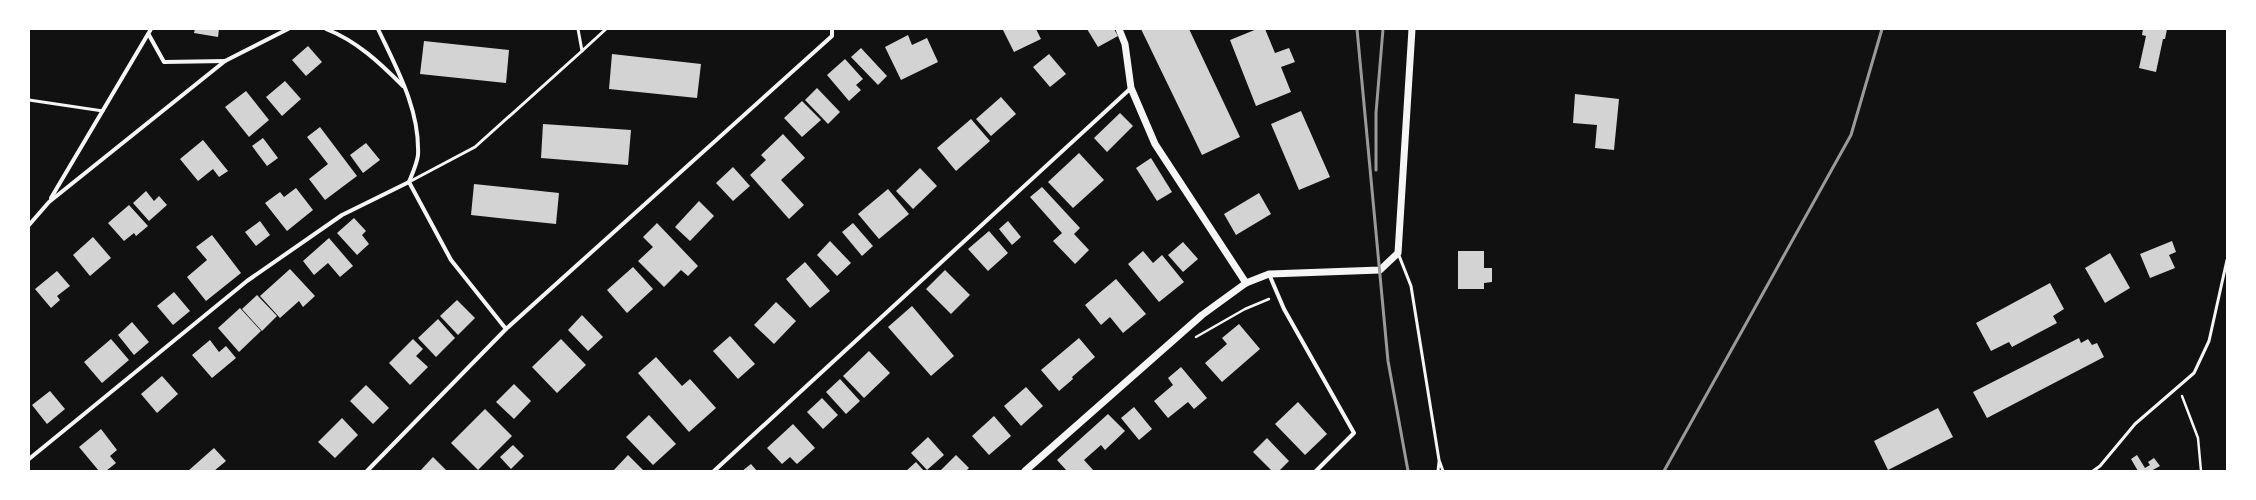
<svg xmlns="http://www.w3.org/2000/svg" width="2256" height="500" viewBox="0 0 2256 500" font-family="Mulish,sans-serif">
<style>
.building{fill:#d3d3d3}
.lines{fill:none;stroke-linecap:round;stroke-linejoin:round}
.path{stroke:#f5f5f5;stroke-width:2.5}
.service{stroke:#f5f5f5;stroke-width:3}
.minor{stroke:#f5f5f5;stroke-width:4}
.tertiary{stroke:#f5f5f5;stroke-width:7}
.rail{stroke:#9a9a9a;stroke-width:3}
</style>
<rect width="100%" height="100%" fill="#111"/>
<g class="building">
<polygon points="195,29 219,29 218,37 194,33"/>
<polygon points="1036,29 1041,39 1014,52 1003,30"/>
<polygon points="1087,29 1114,29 1118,36 1098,47"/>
<polygon points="1141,29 1189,29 1240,137 1202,155"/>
<polygon points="1257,29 1265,29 1275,53 1289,48 1295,62 1281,67 1291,92 1256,106 1230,40"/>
<polygon points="2143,29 2167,29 2165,39 2163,39 2156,72 2139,68 2146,36 2142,35"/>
<polygon points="908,35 912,45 927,38 938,62 901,80 885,47"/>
<polygon points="424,41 509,50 506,83 420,74"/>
<polygon points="308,46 322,62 306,76 292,60"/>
<polygon points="861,48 887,76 878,85 851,57"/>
<polygon points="612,54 701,64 697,98 609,89"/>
<polygon points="1049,54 1066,74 1050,87 1033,67"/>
<polygon points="845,59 863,79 856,85 861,90 849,101 827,75"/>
<polygon points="285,81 301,99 282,116 266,97"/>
<polygon points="817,88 840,112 828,124 805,100"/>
<polygon points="246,91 269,120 249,137 225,107"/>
<polygon points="1575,94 1619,99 1614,150 1595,148 1597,125 1573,123"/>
<polygon points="1001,97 1016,114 991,136 976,119"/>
<polygon points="802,101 821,120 802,137 784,118"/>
<polygon points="1301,111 1330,177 1299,190 1271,124"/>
<polygon points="1120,113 1133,126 1107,152 1094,138"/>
<polygon points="971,119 990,141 956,171 937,148"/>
<polygon points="543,124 631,130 628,165 541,158"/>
<polygon points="320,127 357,176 325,200 309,179 328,164 307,137"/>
<polygon points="783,134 805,158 781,180 804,205 789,219 750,175 766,160 761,155"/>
<polygon points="263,138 278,158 267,166 252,146"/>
<polygon points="203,140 228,171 219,177 213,169 198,181 180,159"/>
<polygon points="366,143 380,160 363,173 350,155"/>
<polygon points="1079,153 1104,180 1073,208 1048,182"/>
<polygon points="1151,158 1172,192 1157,201 1136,168"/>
<polygon points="733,167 750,186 733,201 716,183"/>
<polygon points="920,168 937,186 913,209 896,191"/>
<polygon points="474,184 559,193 556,224 471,215"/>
<polygon points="1042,187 1080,228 1074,234 1089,250 1075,264 1053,241 1062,233 1030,197"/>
<polygon points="296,188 313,210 287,231 265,203 280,192 284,197"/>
<polygon points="888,189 909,214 879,239 858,214"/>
<polygon points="146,191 154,201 159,196 167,205 149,221 133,203"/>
<polygon points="1259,193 1271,214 1236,235 1224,214"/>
<polygon points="699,201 714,216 690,241 675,227"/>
<polygon points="129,205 148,226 136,236 134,233 124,241 108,223"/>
<polygon points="354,218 366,231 362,235 369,244 357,255 337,233"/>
<polygon points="260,221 270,235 256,246 245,232"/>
<polygon points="1008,221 1021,237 1012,245 999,229"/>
<polygon points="657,223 698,266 688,276 681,270 664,287 638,261 653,247 643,237"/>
<polygon points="853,223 873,246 862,256 842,232"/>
<polygon points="989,231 1008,253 988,271 968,249"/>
<polygon points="212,235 241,273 206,301 187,277 207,260 196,247"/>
<polygon points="93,237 111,258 90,276 73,255"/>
<polygon points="329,238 353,266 340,277 328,263 314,275 303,261"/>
<polygon points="830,241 851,263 837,276 817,255"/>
<polygon points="2172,241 2176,252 2169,255 2175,268 2150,278 2140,254"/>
<polygon points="1183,242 1198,259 1183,272 1168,255"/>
<polygon points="1143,251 1153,263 1162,255 1184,282 1159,302 1128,264"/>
<polygon points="1458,251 1484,251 1484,268 1492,268 1492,282 1484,283 1484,289 1458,289"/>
<polygon points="2110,253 2130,288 2105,303 2085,268"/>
<polygon points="805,262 830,291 810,308 786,279"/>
<polygon points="633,267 653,289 627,313 607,290"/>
<polygon points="290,269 315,296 303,307 299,301 280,318 260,296"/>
<polygon points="945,270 970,295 951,314 926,289"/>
<polygon points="57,271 70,286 57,296 60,300 51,308 35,289"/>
<polygon points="1116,279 1146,314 1123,333 1110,317 1101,325 1085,305"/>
<polygon points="2050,283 2064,309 2053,316 2057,323 2012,347 2009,342 1991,351 1976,323"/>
<polygon points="174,292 190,311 173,325 157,306"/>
<polygon points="257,295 277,316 262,331 242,309"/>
<polygon points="457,300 475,318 458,335 440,316"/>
<polygon points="776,302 796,321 774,344 754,325"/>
<polygon points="912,306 954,356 931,376 888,327"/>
<polygon points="240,308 261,331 239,352 218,328"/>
<polygon points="582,315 603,337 588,351 568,330"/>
<polygon points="438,319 455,338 436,357 418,338"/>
<polygon points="132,322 149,342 134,355 118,335"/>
<polygon points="1239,324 1260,349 1222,382 1205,363 1227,344 1222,338"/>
<polygon points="730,336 755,364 738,379 713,351"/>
<polygon points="1079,338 1095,357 1072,377 1073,379 1059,391 1041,370"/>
<polygon points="2079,338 2081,343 2088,339 2092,345 2097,343 2104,357 1987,418 1973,392"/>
<polygon points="111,339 129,360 102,383 84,362"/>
<polygon points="413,339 423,349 416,356 428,367 410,385 389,363"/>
<polygon points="561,339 586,365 557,393 532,367"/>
<polygon points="210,340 219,352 226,346 236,358 212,378 192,355"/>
<polygon points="869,351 890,373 864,398 843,376"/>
<polygon points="656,357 682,386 690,379 716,408 689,432 638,373"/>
<polygon points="1181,367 1207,398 1194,409 1188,402 1168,418 1154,401 1173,385 1168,378"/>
<polygon points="162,376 178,394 157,413 141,394"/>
<polygon points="840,379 860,401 846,414 826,392"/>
<polygon points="514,384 531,401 514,419 496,402"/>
<polygon points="366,385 389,408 373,424 350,401"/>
<polygon points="1026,387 1043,406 1021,426 1004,406"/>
<polygon points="50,391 65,409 47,424 32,405"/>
<polygon points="822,398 838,415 823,429 807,412"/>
<polygon points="1298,402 1327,434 1305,455 1275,424"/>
<polygon points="1134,407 1152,429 1139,440 1121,418"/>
<polygon points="1938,408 1953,437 1888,470 1874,441"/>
<polygon points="485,409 512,436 478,470 451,443"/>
<polygon points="1108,414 1125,431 1105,450 1101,445 1084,460 1094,471 1067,471 1057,460"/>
<polygon points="649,415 676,444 653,465 626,437"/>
<polygon points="994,416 1011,436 989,455 972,436"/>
<polygon points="342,418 358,435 335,458 318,442"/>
<polygon points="793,424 815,448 797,464 790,457 782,464 767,448"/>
<polygon points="101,429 117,450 110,456 116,463 106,471 99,471 79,447"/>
<polygon points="928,437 944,455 927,470 911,453"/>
<polygon points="1267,438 1289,461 1279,471 1272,471 1253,452"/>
<polygon points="513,445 524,456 511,469 500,457"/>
<polygon points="214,448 226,461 214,471 188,471"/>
<polygon points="628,455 644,471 613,471"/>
<polygon points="956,455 969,468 966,471 940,471"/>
<polygon points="2137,455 2145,468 2150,465 2148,462 2154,458 2160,466 2151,471 2138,471 2131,459"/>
<polygon points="433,457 447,471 420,471"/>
<polygon points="916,462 924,471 906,471"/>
<polygon points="751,464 757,471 742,471"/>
</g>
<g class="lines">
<g class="path">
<polyline points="1196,337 1245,309 1269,299"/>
<polyline points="2182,396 2198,438 2201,471"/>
</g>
<g class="service">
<polyline points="582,51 606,29"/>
<polyline points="29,100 103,111"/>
<polyline points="409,182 475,147 582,51 578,29"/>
<polyline points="1398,253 1411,286 1439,460 1443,471"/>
<polyline points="1438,471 1439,462"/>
<polyline points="2093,471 2100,466 2135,424 2194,373 2209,341 2227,260"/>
</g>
<g class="minor">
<path d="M326,29c31,12 54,34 77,57"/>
<path d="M378,29c19,40 42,81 40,126 -1,9 -6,19 -9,27l42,78 55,69"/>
<polyline points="149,35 164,62 225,61"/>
<polyline points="51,198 151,29"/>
<polyline points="29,225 49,202 225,61 288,29"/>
<polyline points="1269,274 1284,309 1354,433 1316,471"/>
<polyline points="29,459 247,281 342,215 409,182"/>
<polyline points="367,471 506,329 832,36 832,29"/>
<polyline points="714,471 1131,88"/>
</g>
<g class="tertiary">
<polyline points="1119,29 1125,44 1131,88 1155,144 1246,283"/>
<polyline points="1025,471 1202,315 1246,283 1269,274 1380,270 1398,253 1412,29"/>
</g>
<g class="rail">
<polyline points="1357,29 1388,361 1408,471"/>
<polyline points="1376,170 1376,113 1383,29"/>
<polyline points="1664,471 1851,135 1882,29"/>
</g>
</g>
<rect width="2256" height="500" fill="none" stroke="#ffffff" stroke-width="60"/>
</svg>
